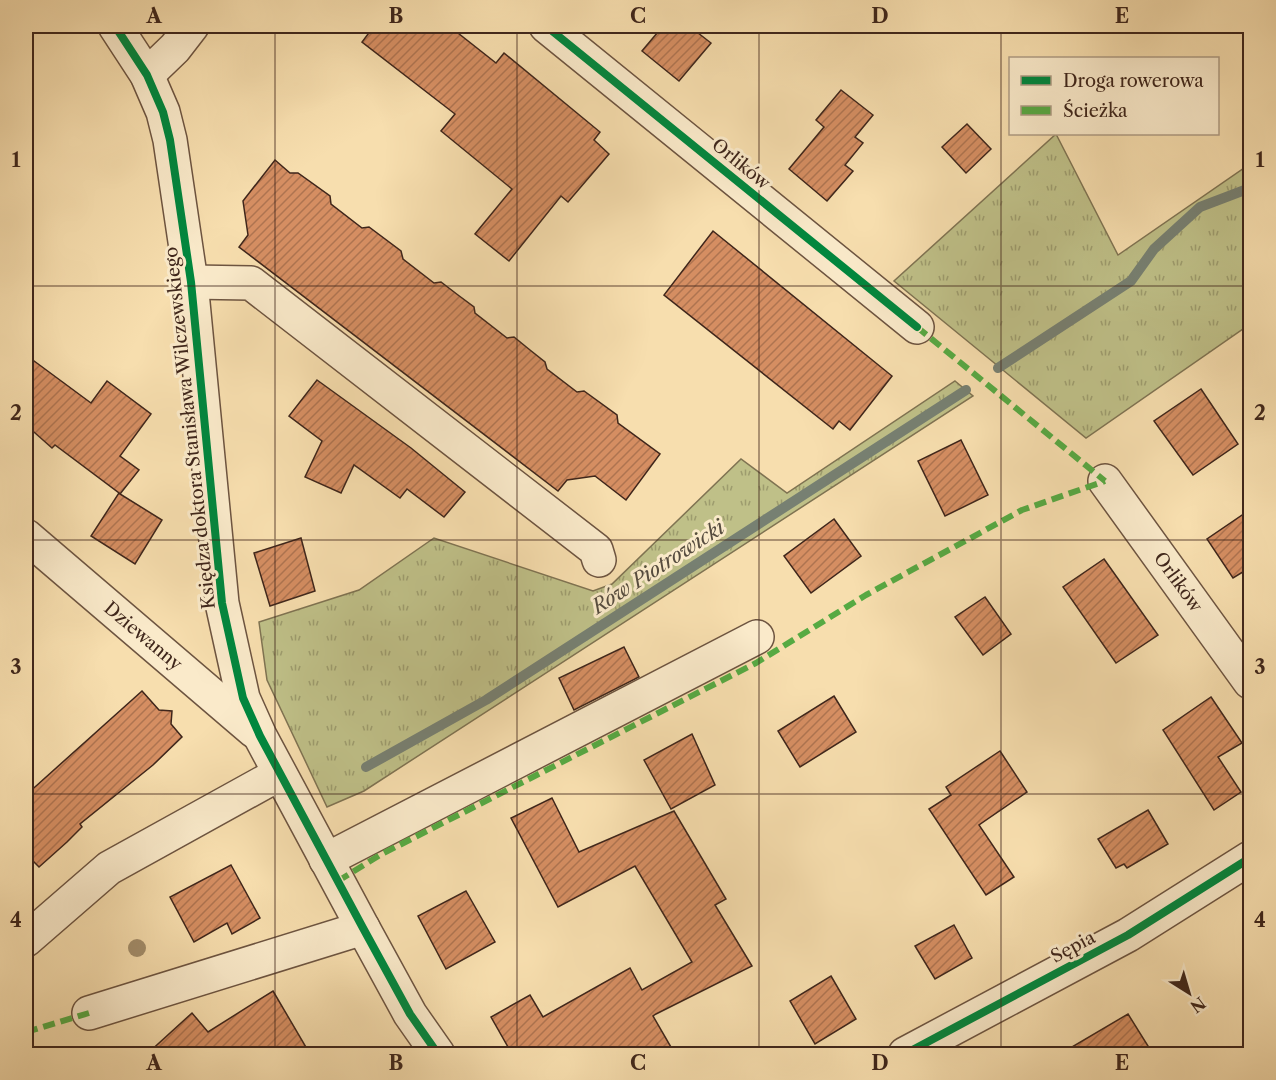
<svg xmlns="http://www.w3.org/2000/svg" width="1276" height="1080" viewBox="0 0 1276 1080" font-family="'Libre Caslon Text',serif">
<style>
.grass{fill:url(#grass-tufts);stroke:#7f7352;stroke-width:1.5}
.lines{fill:none;stroke-linecap:round;stroke-linejoin:round}
.stream{stroke:#778072;stroke-width:10}
.building{fill:url(#building-hatch);stroke:#3f261b;stroke-width:1.5}
.minor-casing{stroke:#6d5440;stroke-width:36}
.minor{stroke:#faeaca;stroke-width:33}
.quiet{stroke:#56aa43;stroke-width:6;stroke-dasharray:12 6;stroke-linecap:butt}
.cycleway-casing{stroke:#faeaca;stroke-width:11}
.cycleway{stroke:#00873e;stroke-width:8}
.tree{fill:#a38e6c}
.grid{fill:none;stroke:#3f261b;stroke-width:1.5;stroke-opacity:0.55}
.labels{text-anchor:middle;dominant-baseline:central;stroke-width:6;stroke-linejoin:round;paint-order:stroke}
.street-label{font-size:18px;fill:#3f261b;stroke:#faeaca}
.water-label{font-size:20px;font-style:italic;fill:#564c3f;stroke:#faeaca}
.neatline{fill:none;stroke:#3f261b;stroke-width:2}
.grid-label{font-size:20px;text-anchor:middle;font-weight:bold;fill:#3f261b}
</style>
<defs>
<pattern id="grass-tufts" width="24" height="20" patternUnits="userSpaceOnUse" patternTransform="scale(1.5)"><rect width="24" height="20" fill="#bfc088"/><path d="M3 7l-1-3M5 7V3M7 7l1-3M15 17l-1-3M17 17v-4M19 17l1-3" fill="none" stroke="#9d9c6e"/></pattern>
<pattern id="building-hatch" width="6" height="6" patternUnits="userSpaceOnUse" patternTransform="scale(1.5)"><rect width="6" height="6" fill="#d58e62"/><path d="M-1 1l2-2M0 6l6-6M5 7l2-2" fill="none" stroke="#ae7450"/></pattern>
</defs>
<rect width="100%" height="100%" fill="#f7deae"/>
<filter id="stains"><feTurbulence type="fractalNoise" baseFrequency=".00333" numOctaves="4"/><feColorMatrix values="0 0 0 0 .2 0 0 0 0 .09 0 0 0 0 .02 0 0 0 .5 -.17"/></filter>
<radialGradient id="worn" r=".72"><stop offset=".6" stop-color="#630" stop-opacity="0"/><stop offset="1" stop-color="#630" stop-opacity=".3"/></radialGradient>
<g class="grass">
<polygon points="1056,134 1118,255 1250,164 1250,324 1086,438 894,281"/>
<polygon points="955,381 973,396 364,791 327,807 267,680 259,622 359,590 434,538 593,591 612,584 741,459 787,493"/>
</g>
<g class="lines">
<g class="stream">
<polyline points="998,368 1131,281 1154,249 1200,207 1250,188"/>
<polyline points="366,767 486,700 966,390"/>
</g>
</g>
<g class="building">
<polygon points="374,26 449,26 496,63 504,53 600,132 594,140 609,154 568,202 561,196 509,261 475,234 512,189 441,131 455,114 362,42"/>
<polygon points="663,26 689,26 711,43 679,81 642,51"/>
<polygon points="841,90 873,115 855,137 863,143 845,165 853,171 827,201 789,169 824,127 816,120"/>
<polygon points="967,124 991,149 966,173 942,147"/>
<polygon points="275,160 290,173 298,173 330,196 331,204 362,228 369,227 401,251 403,259 434,283 441,282 458,295 474,307 475,313 507,338 514,337 530,350 545,362 547,369 577,392 584,391 617,415 618,423 660,454 626,500 595,476 567,480 558,491 239,247 248,235 243,201"/>
<polygon points="713,231 892,376 850,430 839,421 833,429 664,295"/>
<polygon points="26,355 91,403 107,381 151,414 120,456 139,470 120,494 162,520 135,564 91,536 119,493 55,445 52,448 26,425"/>
<polygon points="317,380 411,448 465,492 444,517 407,489 400,498 354,465 341,493 305,477 322,441 289,416"/>
<polygon points="1201,389 1238,444 1193,475 1154,421"/>
<polygon points="961,440 988,495 945,516 918,461"/>
<polygon points="1251,509 1251,567 1233,578 1207,539"/>
<polygon points="834,519 861,556 811,593 784,556"/>
<polygon points="301,538 315,591 270,606 254,553"/>
<polygon points="1104,559 1158,635 1116,663 1063,587"/>
<polygon points="985,597 1011,634 983,655 955,617"/>
<polygon points="624,647 639,677 574,710 559,678"/>
<polygon points="142,691 159,710 172,711 171,724 182,737 153,765 80,824 82,827 67,842 39,867 26,854 26,795"/>
<polygon points="834,696 856,732 800,767 778,731"/>
<polygon points="1211,697 1242,743 1218,757 1241,792 1214,810 1163,730"/>
<polygon points="692,734 715,785 671,809 644,760"/>
<polygon points="1000,751 1027,792 979,825 1014,877 986,895 929,809 951,795 946,787"/>
<polygon points="552,798 579,852 674,811 726,899 715,905 752,966 656,1014 653,1016 675,1054 512,1054 491,1017 530,995 543,1017 630,968 642,990 692,962 635,866 558,907 511,818"/>
<polygon points="1148,810 1168,844 1127,868 1124,864 1116,868 1098,839"/>
<polygon points="231,865 260,918 232,934 227,923 194,942 170,897"/>
<polygon points="466,891 495,942 446,969 418,916"/>
<polygon points="954,925 972,958 935,979 915,946"/>
<polygon points="831,976 856,1019 815,1044 790,1001"/>
<polygon points="273,991 310,1054 147,1054 192,1013 208,1032"/>
<polygon points="1128,1014 1153,1054 1060,1054"/>
</g>
<g class="lines">
<defs>
<g id="minor">
<polyline points="115,26 147,75 163,112 170,140 191,282 222,603 243,698 260,736 363,928 410,1014 438,1054"/>
<polyline points="546,26 917,327"/>
<polyline points="147,75 175,48 192,26"/>
<polyline points="191,282 251,283 596,550 599,560"/>
<polyline points="1105,481 1250,682"/>
<polyline points="26,536 254,731"/>
<polyline points="326,860 757,637"/>
<polyline points="26,940 109,868 279,774"/>
<polyline points="89,1013 363,928"/>
<polyline points="905,1054 1128,935 1250,858"/>
</g>
</defs>
<use href="#minor" class="minor-casing"/>
<use href="#minor" class="minor"/>
<g class="quiet">
<polyline points="917,327 1105,481"/>
<polyline points="338,881 380,855 756,663 866,595 1022,510 1105,481"/>
<polyline points="26,1032 89,1013"/>
</g>
<defs>
<g id="cycleway">
<polyline points="115,26 147,75 163,112 170,140 191,282 222,603 243,698 260,736 363,928 410,1014 438,1054"/>
<polyline points="546,26 917,327"/>
<polyline points="905,1054 1128,935 1250,858"/>
</g>
</defs>
<use href="#cycleway" class="cycleway-casing"/>
<use href="#cycleway" class="cycleway"/>
</g>
<circle class="tree" cx="137" cy="948" r="9"/>
<path class="grid" d="M275,26v1028M517,26v1028M759,26v1028M1001,26v1028M26,286h1224M26,540h1224M26,794h1224"/>
<g class="labels">
<g class="street-label">
<text transform="translate(741 164) rotate(39)">Orlików</text>
<text transform="translate(190 428) rotate(-96)">Księdza doktora Stanisława Wilczewskiego</text>
<text transform="translate(1178 582) rotate(54)">Orlików</text>
<text transform="translate(143 636) rotate(40)">Dziewanny</text>
<text transform="translate(1073 947) rotate(-28)">Sępia</text>
</g>
<g class="water-label">
<text transform="translate(658 567) rotate(-33)">Rów Piotrowicki</text>
</g>
</g>
<rect width="1276" height="1080" fill="none" stroke="#f7deae" stroke-width="66"/>
<rect x="1009" y="57" width="210" height="78" fill="#faeaca" stroke="#af9c84" stroke-width="1.5"/>
<rect x="1021" y="76" width="30" height="9" fill="#00873e" stroke="#af9c84" stroke-width="1.5"/>
<text x="1063" y="87" font-size="18" fill="#3f261b">Droga rowerowa</text>
<rect x="1021" y="106" width="30" height="9" fill="#56aa43" stroke="#af9c84" stroke-width="1.5"/>
<text x="1063" y="117" font-size="18" fill="#3f261b">Ścieżka</text>
<g transform="translate(1189 993) rotate(143)" stroke="#faeaca" stroke-width="4.5" paint-order="stroke">
<path d="M0-4.5L10 22L0 15L-10 22Z" fill="#3f261b"/>
<text y="-9" font-size="16" font-weight="bold" text-anchor="middle" fill="#3f261b">N</text>
</g>
<rect x="33" y="33" width="1210" height="1014" class="neatline"/>
<g class="grid-label">
<text x="154" y="23">A</text>
<text x="396" y="23">B</text>
<text x="638" y="23">C</text>
<text x="880" y="23">D</text>
<text x="1122" y="23">E</text>
<text x="16" y="167">1</text>
<text x="1260" y="167">1</text>
<text x="16" y="420">2</text>
<text x="1260" y="420">2</text>
<text x="16" y="674">3</text>
<text x="1260" y="674">3</text>
<text x="16" y="927">4</text>
<text x="1260" y="927">4</text>
<text x="154" y="1070">A</text>
<text x="396" y="1070">B</text>
<text x="638" y="1070">C</text>
<text x="880" y="1070">D</text>
<text x="1122" y="1070">E</text>
</g>
<rect width="100%" height="100%" filter="url(#stains)"/>
<rect width="100%" height="100%" fill="url(#worn)"/>
</svg>
